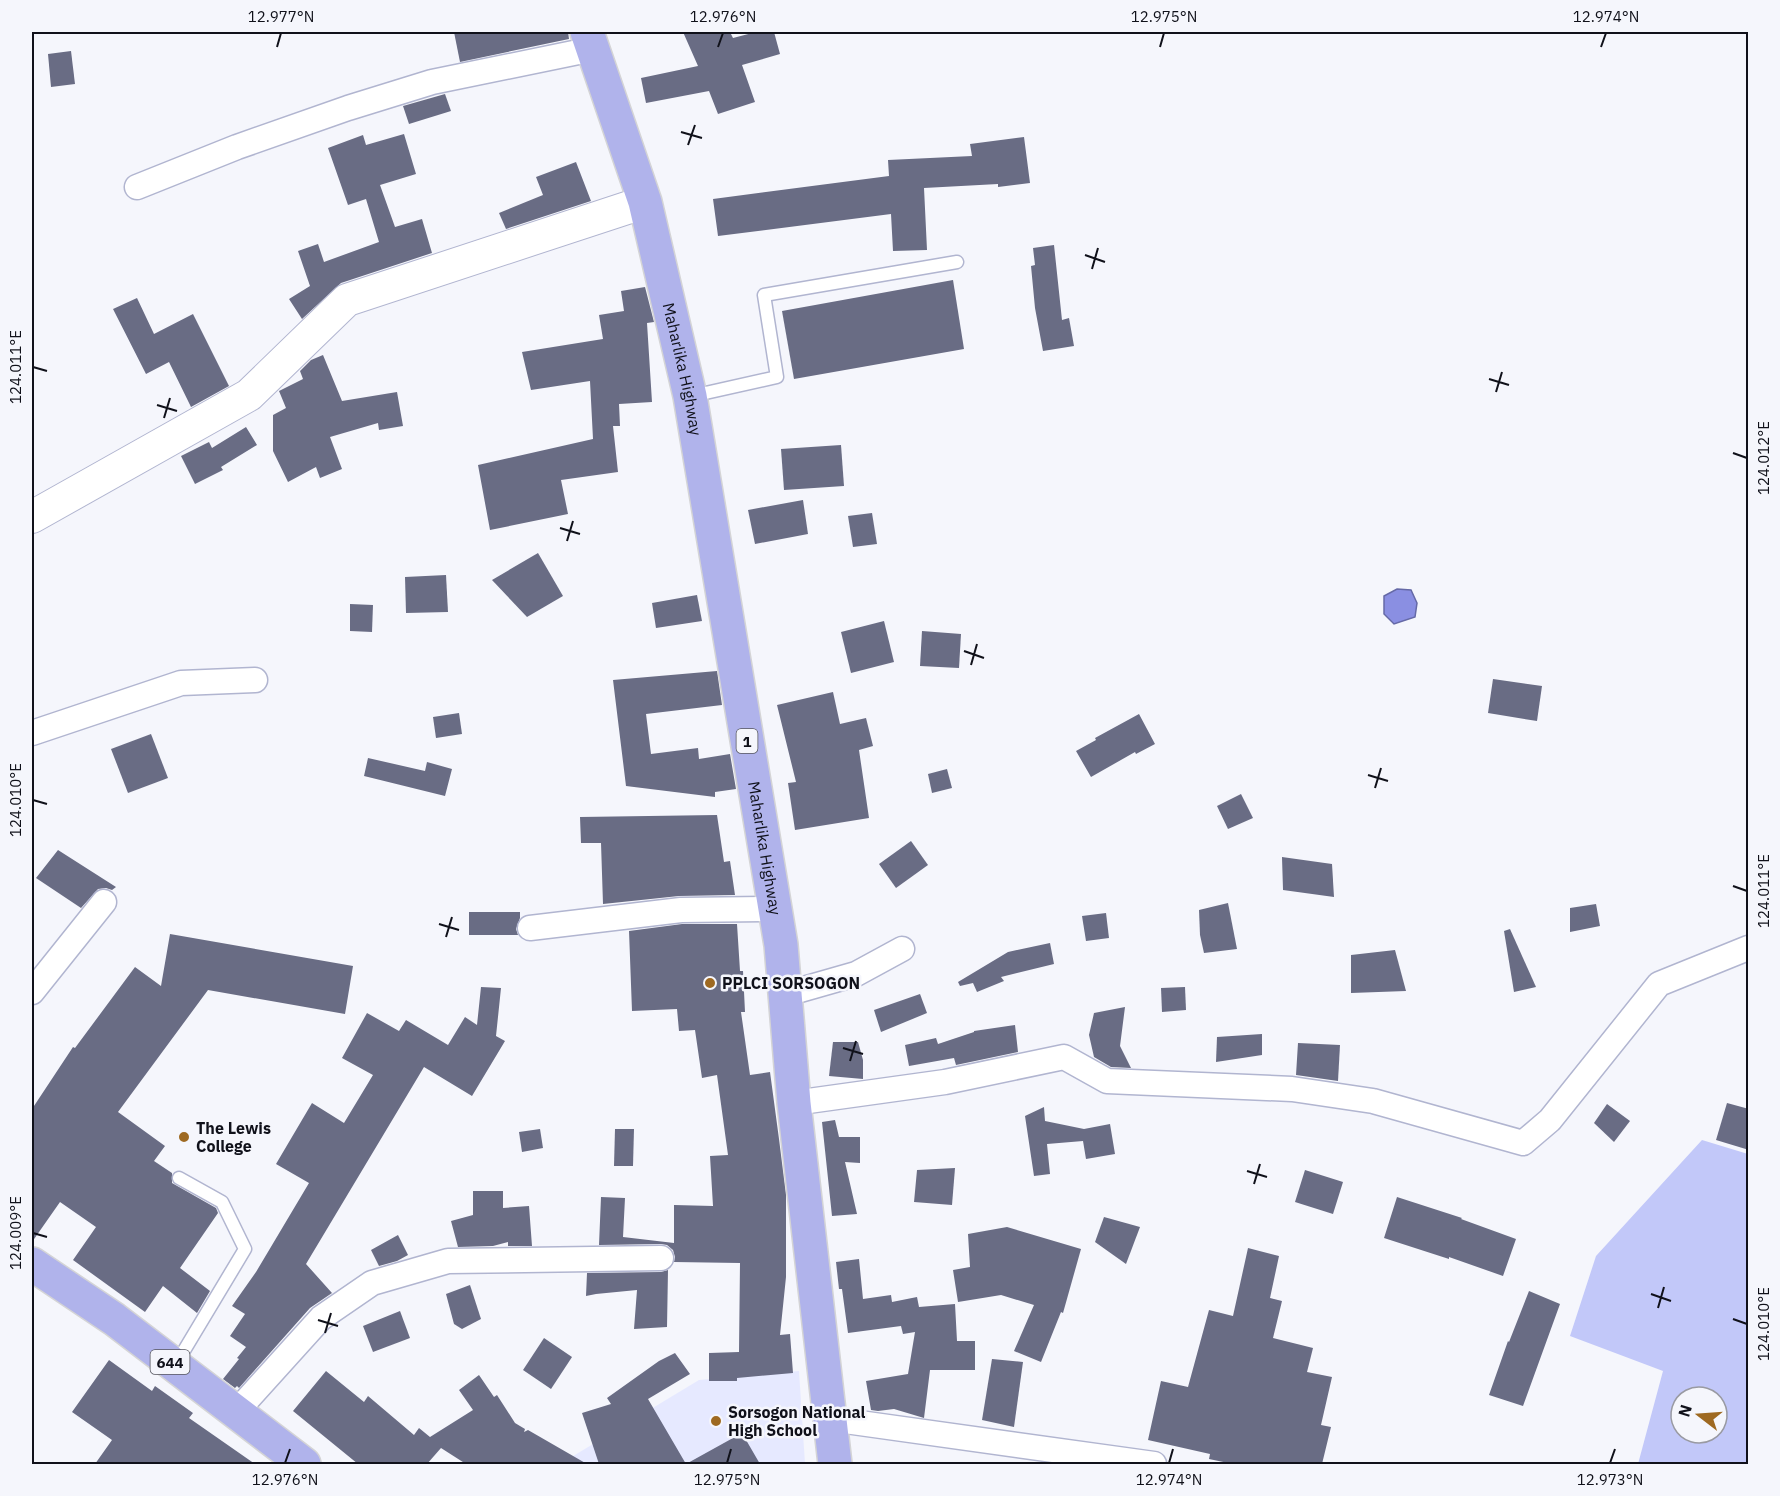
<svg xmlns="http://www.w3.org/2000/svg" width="1780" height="1496" viewBox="0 0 1780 1496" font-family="'IBM Plex Sans',sans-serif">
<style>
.built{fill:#e6e9ff}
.green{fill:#c2c8f9;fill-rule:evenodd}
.water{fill:#8a8fe2;stroke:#6569a6;stroke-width:1.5}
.building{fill:#696c84}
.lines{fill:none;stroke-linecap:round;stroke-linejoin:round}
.service-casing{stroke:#b1b5d0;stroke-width:15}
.minor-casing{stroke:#b1b5d0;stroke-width:27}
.tertiary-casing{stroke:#b1b5d0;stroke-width:34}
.primary-casing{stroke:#d4d4d6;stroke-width:36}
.service{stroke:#fff;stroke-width:12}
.minor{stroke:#fff;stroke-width:24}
.tertiary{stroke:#fff;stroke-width:32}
.primary{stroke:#b0b3eb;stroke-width:33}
.ticks{fill:none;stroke:#10111a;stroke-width:2}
.poi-dot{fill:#9e6921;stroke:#f5f6fc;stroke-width:2}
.labels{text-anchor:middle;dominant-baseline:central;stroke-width:5;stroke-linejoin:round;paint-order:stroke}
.shield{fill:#f5f6fc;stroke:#55565e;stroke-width:1.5}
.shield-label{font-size:15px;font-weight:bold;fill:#10111a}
.street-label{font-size:16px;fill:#10111a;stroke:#f5f6fc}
.poi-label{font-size:16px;font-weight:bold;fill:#10111a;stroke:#f5f6fc;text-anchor:start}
.neatline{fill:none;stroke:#10111a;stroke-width:2}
.ticks-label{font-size:15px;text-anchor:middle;fill:#10111a}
</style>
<rect width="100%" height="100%" fill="#f5f6fc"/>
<polygon class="built" points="799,1371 805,1464 560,1464 699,1380"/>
<path class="green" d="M1702,1140l46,14v310h-110l25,-93 -93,-35 26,-80zM1681,1397h36v36h-36z"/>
<polygon class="water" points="1397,589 1411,590 1417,603 1415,617 1394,624 1384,614 1384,596"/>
<g class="building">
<polygon points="454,32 568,32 569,39 460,62"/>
<polygon points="683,32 730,32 733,38 756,32 774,32 780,54 742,65 755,102 718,114 709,91 646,103 641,78 698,66"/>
<polygon points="71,51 75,84 51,87 48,54"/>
<polygon points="445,94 451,111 409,124 403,106"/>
<polygon points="404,134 416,174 380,185 395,227 422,219 432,253 341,283 302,319 289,299 310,286 298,251 318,244 324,262 379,242 366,199 348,205 328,148 363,135 366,145"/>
<polygon points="1024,137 1030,183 998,187 998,184 924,188 927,250 893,251 891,214 718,236 713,199 889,176 888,160 972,156 970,144"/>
<polygon points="576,162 591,201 506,229 499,213 543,195 536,177"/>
<polygon points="1054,245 1062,320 1069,318 1074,346 1043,351 1035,308 1031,266 1035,265 1033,248"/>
<polygon points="953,280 964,349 794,379 782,311"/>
<polygon points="645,287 654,322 647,323 652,402 619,404 620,426 613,426 618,472 561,480 568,514 490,530 478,465 593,439 590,381 531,390 522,352 603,339 599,315 624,311 621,291"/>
<polygon points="137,298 154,334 193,314 229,386 191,407 169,362 146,374 113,309"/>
<polygon points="323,355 342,401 397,392 403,426 379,430 378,423 330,437 342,469 320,478 316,467 288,482 273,451 273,415 286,408 279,391 303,379 300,371 311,360"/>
<polygon points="246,427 257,445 221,467 223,470 195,484 181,456 209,442 212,448"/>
<polygon points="841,445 844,486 784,490 781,449"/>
<polygon points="803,500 808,534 755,544 748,510"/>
<polygon points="872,513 877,544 853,547 848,516"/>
<polygon points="538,553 563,596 527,617 492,580"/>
<polygon points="446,575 448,612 406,613 405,577"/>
<polygon points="697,595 702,621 656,628 652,603"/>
<polygon points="350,604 373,605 372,632 350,631"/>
<polygon points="884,621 894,662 851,673 841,632"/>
<polygon points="922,631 961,634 959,668 920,666"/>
<polygon points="717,671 722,705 646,714 651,754 698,748 699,759 730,754 736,789 715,792 715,797 626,786 613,680"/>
<polygon points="1493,679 1542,686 1537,721 1488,713"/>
<polygon points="833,692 840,724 866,718 873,746 859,750 869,818 795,830 788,783 796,782 777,705"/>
<polygon points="459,713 462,734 436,738 433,717"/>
<polygon points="1139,714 1155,744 1136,754 1135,752 1091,777 1076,751 1096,740 1095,738"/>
<polygon points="151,734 168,778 128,793 111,749"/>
<polygon points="368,758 425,771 427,762 452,769 445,796 364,776"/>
<polygon points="947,769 952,788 932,793 928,774"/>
<polygon points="1241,794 1253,818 1228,829 1217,806"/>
<polygon points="717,815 724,862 730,861 735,895 679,896 603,904 601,843 581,843 580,817"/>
<polygon points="911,841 928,865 896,888 879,864"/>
<polygon points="58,850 116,887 112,890 106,888 98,889 81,908 36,878"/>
<polygon points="1282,857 1332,864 1334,897 1283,890"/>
<polygon points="1228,903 1237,949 1204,953 1200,935 1199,910"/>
<polygon points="1596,904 1600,926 1570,932 1570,908"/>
<polygon points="469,912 520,912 520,918 516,929 518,935 469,935"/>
<polygon points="1106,913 1109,938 1086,941 1082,916"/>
<polygon points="682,924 737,924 740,971 743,971 745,1012 741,1012 750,1075 770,1072 779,1139 786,1195 786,1277 780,1335 790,1334 793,1373 737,1378 737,1381 709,1381 709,1353 739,1352 740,1263 674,1262 675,1257 673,1250 667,1245 661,1244 599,1245 601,1197 625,1198 623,1237 674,1243 674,1205 713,1206 710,1156 728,1155 717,1075 702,1078 695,1030 679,1031 677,1009 632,1011 629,931"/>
<polygon points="1510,929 1536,987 1514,992 1504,931"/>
<polygon points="170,934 353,966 345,1014 208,990 118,1112 165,1146 154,1161 172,1173 172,1183 216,1208 218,1213 180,1268 210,1291 197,1313 163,1286 145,1312 73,1260 96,1227 60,1202 32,1242 32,1109 73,1047 75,1048 135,967 161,986"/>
<polygon points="1050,943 1054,964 1001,977 1004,981 977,992 973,983 960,986 958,982 1008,952"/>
<polygon points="1395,950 1406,991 1351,993 1351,955"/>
<polygon points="481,987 501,988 496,1036 505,1041 472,1096 424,1067 306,1264 332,1293 310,1308 239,1388 237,1386 235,1388 223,1379 239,1359 237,1358 246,1347 230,1336 245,1314 232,1306 256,1272 309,1183 276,1164 312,1103 344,1123 373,1075 342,1058 367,1013 399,1031 406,1020 448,1045 465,1017 477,1025"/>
<polygon points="1185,987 1186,1010 1162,1012 1161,988"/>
<polygon points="920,994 927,1013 881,1032 874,1010"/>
<polygon points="1125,1007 1120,1046 1131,1068 1111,1067 1094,1057 1089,1035 1094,1013"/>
<polygon points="1015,1025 1018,1052 956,1065 954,1058 909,1066 905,1045 936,1038 938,1044 974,1032 974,1031"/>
<polygon points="1262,1034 1262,1055 1216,1062 1217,1037"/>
<polygon points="833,1042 858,1042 863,1060 863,1079 829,1076"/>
<polygon points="1298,1043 1340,1045 1338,1081 1296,1075"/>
<polygon points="1727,1103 1749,1109 1749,1150 1716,1140"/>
<polygon points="1607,1104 1630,1121 1614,1142 1594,1123"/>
<polygon points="1044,1107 1045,1121 1084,1129 1110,1124 1115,1154 1086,1159 1083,1141 1047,1144 1050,1174 1034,1176 1025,1116"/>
<polygon points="835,1120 839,1137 860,1137 860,1163 845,1162 857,1214 832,1216 822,1122"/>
<polygon points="540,1129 543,1148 522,1152 519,1132"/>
<polygon points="615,1129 634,1129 633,1166 614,1166"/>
<polygon points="955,1168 952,1205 914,1202 917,1170"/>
<polygon points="1305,1170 1343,1182 1333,1214 1295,1202"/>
<polygon points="473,1191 503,1191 503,1208 529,1206 532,1246 508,1246 508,1242 493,1246 458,1247 451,1221 473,1215"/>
<polygon points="1397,1197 1462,1218 1461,1219 1516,1239 1503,1276 1449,1257 1449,1259 1384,1238"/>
<polygon points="1104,1217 1140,1227 1126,1264 1095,1242"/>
<polygon points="1007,1227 1081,1249 1063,1313 1061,1312 1041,1362 1014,1351 1034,1305 1001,1295 958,1302 953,1270 970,1267 968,1234"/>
<polygon points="398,1235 408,1255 397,1261 379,1266 371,1250"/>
<polygon points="1248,1248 1279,1256 1270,1298 1282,1301 1273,1338 1313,1348 1307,1372 1332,1377 1321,1425 1331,1427 1322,1464 1233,1464 1209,1459 1210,1454 1148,1440 1161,1381 1188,1387 1209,1310 1233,1316"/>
<polygon points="859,1259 863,1299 891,1295 892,1302 917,1297 919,1307 955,1304 957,1341 975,1341 975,1370 930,1370 924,1418 894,1409 878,1411 871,1410 866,1381 908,1374 915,1332 903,1334 901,1326 848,1333 842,1289 839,1289 836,1262"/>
<polygon points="668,1270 667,1327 634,1329 637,1290 596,1294 586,1296 587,1273 661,1272"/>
<polygon points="470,1285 481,1319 462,1329 454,1324 446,1294"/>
<polygon points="1529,1291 1560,1304 1523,1406 1489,1395 1508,1341 1509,1342"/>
<polygon points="400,1311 410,1338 373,1352 363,1326"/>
<polygon points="544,1338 572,1357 551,1389 523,1370"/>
<polygon points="675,1353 690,1374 648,1399 686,1464 742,1433 760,1464 599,1464 582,1413 611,1404 607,1398 659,1361"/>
<polygon points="992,1359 1023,1362 1014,1427 982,1420"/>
<polygon points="109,1360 152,1391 155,1386 193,1413 189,1418 255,1464 95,1464 112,1440 72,1412"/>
<polygon points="326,1371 364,1402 368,1396 414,1435 419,1428 430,1437 473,1410 459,1390 479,1375 494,1397 497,1395 515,1423 525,1429 524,1432 528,1430 587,1464 466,1464 441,1448 427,1464 358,1464 293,1411"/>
</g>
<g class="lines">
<defs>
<g id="service">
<polyline points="692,396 777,377 764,295 957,262"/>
<polyline points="176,1364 245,1249 222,1202 179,1178"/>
</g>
<g id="minor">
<polyline points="137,187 237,147 348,108 432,82 593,49"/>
<polyline points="32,733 181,683 255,680"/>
<polyline points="530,928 681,910 775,909"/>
<polyline points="32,992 104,902"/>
<polyline points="786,994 856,974 902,949"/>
<polyline points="794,1103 945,1082 1064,1057 1107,1081 1292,1089 1373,1101 1523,1143 1550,1120 1659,984 1748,948"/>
<polyline points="236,1412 321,1318 372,1283 448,1261 661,1258"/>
<polyline points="831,1419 1154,1464"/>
</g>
<polyline id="tertiary" points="32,517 249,395 347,300 645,202"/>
<g id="primary">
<path id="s1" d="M587,32l58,170 45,194 91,549 13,158 41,361"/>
<polyline points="32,1264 114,1319 304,1464"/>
</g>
</defs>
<use href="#service" class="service-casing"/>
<use href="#minor" class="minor-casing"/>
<use href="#tertiary" class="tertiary-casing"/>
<use href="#primary" class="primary-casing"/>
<use href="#service" class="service"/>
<use href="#minor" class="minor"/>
<use href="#tertiary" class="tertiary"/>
<use href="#primary" class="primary"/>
</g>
<path class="ticks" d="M277,47l4,-14M718,47l5,-14M1160,47l4,-14M1601,47l5,-14M681,132l21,6M688,145l7,-20M1085,255l20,7M1092,269l6,-21M33,367l14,4M1489,379l20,6M1496,392l6,-20M157,405l20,6M164,418l6,-20M1733,453l14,5M560,528l20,6M567,541l6,-20M964,651l20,7M971,665l6,-21M1368,775l20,6M1375,788l6,-20M33,800l14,4M1733,886l14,5M439,924l20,6M446,937l6,-20M843,1048l20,6M850,1061l6,-20M1247,1171l20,6M1254,1184l6,-20M33,1233l14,4M1651,1294l20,7M1658,1308l6,-21M1733,1319l14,5M318,1320l20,6M325,1333l6,-20M285,1463l5,-14M727,1463l4,-14M1169,1463l4,-14M1610,1463l5,-14"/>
<g class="poi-dot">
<circle cx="710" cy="983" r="6"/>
<circle cx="184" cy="1137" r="6"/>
<circle cx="716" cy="1421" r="6"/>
</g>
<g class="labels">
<g class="shield">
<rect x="736.5" y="729" width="21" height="24" rx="4.5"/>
<rect x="150.5" y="1350" width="39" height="24" rx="4.5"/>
</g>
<g class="shield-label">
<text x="747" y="741">1</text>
<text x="170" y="1362">644</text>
</g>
<g class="street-label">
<text stroke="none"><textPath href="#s1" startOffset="351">Maharlika Highway</textPath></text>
<text stroke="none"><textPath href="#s1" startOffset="837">Maharlika Highway</textPath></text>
</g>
<g class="poi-label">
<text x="722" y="983">PPLCI SORSOGON</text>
<text x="196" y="1128">The Lewis<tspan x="196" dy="18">College</tspan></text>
<text x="728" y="1412">Sorsogon National<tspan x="728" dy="18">High School</tspan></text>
</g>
</g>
<rect width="1780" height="1496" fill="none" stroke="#f5f6fc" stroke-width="66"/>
<g transform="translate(1699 1415) rotate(287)"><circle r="28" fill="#f5f6fc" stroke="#999aa2" stroke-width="1.5"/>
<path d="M0-4.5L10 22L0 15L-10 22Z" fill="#9e6921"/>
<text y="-9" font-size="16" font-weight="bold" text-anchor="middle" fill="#10111a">N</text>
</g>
<rect x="33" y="33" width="1714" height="1430" class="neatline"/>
<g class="ticks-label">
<text x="281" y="22">12.977°N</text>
<text x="723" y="22">12.976°N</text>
<text x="1164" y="22">12.975°N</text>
<text x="1606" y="22">12.974°N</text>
<text transform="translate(16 367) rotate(-90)" y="5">124.011°E</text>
<text transform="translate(1764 458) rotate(-90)" y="5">124.012°E</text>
<text transform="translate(16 800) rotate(-90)" y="5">124.010°E</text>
<text transform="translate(1764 891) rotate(-90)" y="5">124.011°E</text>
<text transform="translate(16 1233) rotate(-90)" y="5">124.009°E</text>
<text transform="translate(1764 1324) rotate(-90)" y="5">124.010°E</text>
<text x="285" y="1485">12.976°N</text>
<text x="727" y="1485">12.975°N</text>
<text x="1169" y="1485">12.974°N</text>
<text x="1610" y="1485">12.973°N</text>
</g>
</svg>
